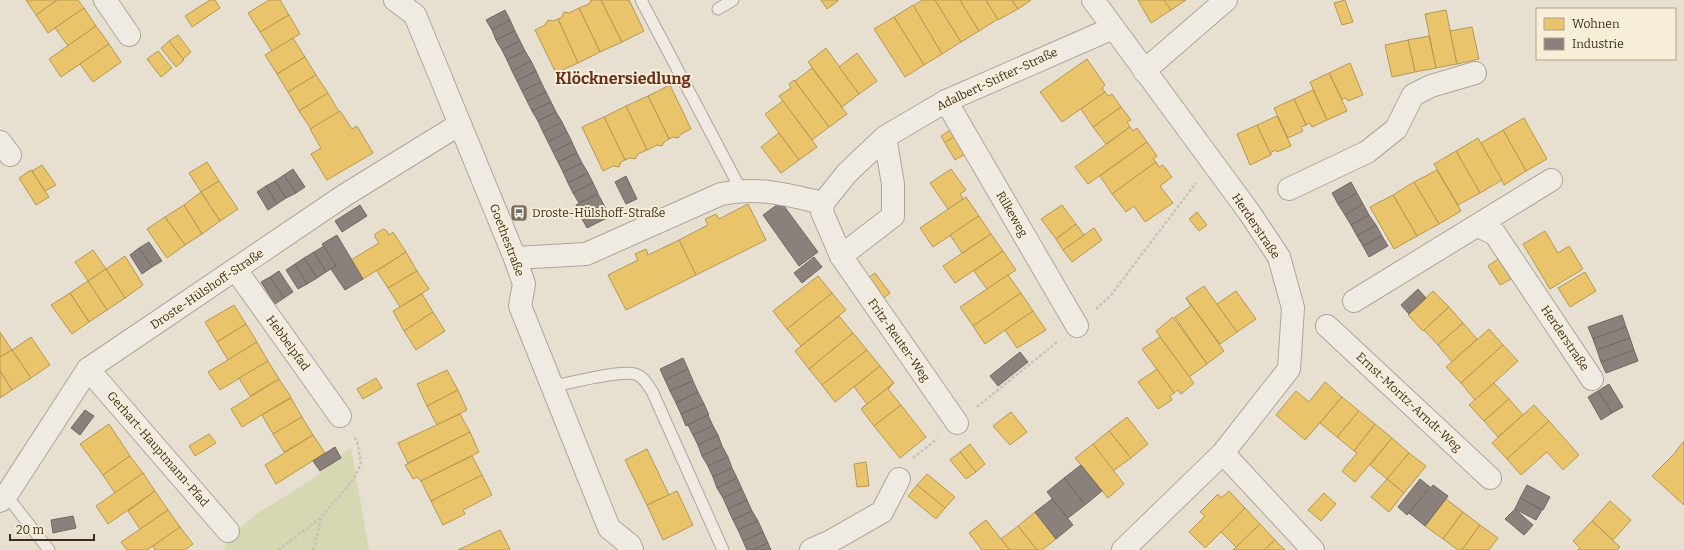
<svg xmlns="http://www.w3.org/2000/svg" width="1684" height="550" viewBox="0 0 1684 550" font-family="Bitter,serif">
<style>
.green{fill:#d6d7b3}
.homes{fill:#e9c46a;stroke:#b59754}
.industry{fill:#8a817c;stroke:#736860}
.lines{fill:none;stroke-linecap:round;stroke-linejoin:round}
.service-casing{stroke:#ada599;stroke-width:13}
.minor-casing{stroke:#ada599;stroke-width:24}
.path{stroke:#c8c2b9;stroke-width:2.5;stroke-dasharray:3 2;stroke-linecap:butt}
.service{stroke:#efebe3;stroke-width:11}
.minor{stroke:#efebe3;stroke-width:22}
.labels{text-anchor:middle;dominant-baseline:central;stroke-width:4;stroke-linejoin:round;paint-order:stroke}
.street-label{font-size:12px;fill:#3d2e20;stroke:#f7eed8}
.poi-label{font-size:12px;fill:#3d2e20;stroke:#f7eed8;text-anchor:start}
.district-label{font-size:16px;font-weight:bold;fill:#6b2e1e;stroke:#f7eed8}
</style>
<rect width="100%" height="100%" fill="#e7e0d1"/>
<polygon class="green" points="351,447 369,550 224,550 227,540 255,515 317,476"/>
<g class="homes">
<polygon points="26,0 57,0 36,15"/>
<polygon points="57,0 78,0 84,8 48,33 36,15"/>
<polygon points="210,0 215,0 220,8 192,27 185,16"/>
<polygon points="269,0 280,0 289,15 260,32 248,13"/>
<polygon points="591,0 601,0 622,42 600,52 579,8 589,4"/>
<polygon points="601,0 629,0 644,31 622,42"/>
<polygon points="821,0 838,0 838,1 827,9"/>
<polygon points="922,0 935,0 961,42 942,54 913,6"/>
<polygon points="935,0 960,0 979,31 961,42"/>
<polygon points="960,0 986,0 998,19 979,31"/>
<polygon points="986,0 1012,0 1018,9 998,20"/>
<polygon points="1012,0 1031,0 1018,9"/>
<polygon points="1138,0 1164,0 1171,10 1151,23"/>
<polygon points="1164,0 1186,0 1171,10"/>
<polygon points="1345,0 1353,22 1342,25 1334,3"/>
<polygon points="913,5 942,54 924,65 894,17"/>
<polygon points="84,8 96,26 68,46 55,28"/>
<polygon points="579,8 600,52 578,63 558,19 562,17 564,12 569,13"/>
<polygon points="1446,10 1457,64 1436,68 1425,14"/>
<polygon points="289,15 300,34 272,51 260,32"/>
<polygon points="894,17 924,65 905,77 874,29"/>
<polygon points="558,19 578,63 556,73 535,30 545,25 548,20 553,21"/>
<polygon points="96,26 109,44 61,77 49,59"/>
<polygon points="1472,27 1479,59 1457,64 1450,31"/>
<polygon points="178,35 191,52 183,59 169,41"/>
<polygon points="1429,36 1436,68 1415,72 1408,40"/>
<polygon points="293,38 305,57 277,74 265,55"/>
<polygon points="1408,40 1415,72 1392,77 1385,45"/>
<polygon points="169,41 184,60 176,67 161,48"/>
<polygon points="109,44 121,62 93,82 80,64"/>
<polygon points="826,48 859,94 842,107 808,62"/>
<polygon points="158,51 172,68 161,77 147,59"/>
<polygon points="857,53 877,81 859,94 839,67"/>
<polygon points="305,57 316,75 288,92 277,74"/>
<polygon points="1087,59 1105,85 1102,88 1105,92 1062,122 1040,92"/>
<polygon points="1350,63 1363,95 1348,101 1346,98 1342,99 1329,73"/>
<polygon points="812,68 847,114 829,127 795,81"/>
<polygon points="1329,73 1347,111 1327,120 1310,82"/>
<polygon points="316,75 328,93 299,111 288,92"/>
<polygon points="794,80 829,127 812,140 779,96 791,88 789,84"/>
<polygon points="670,85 691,129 681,134 678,138 673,137 669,139 648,96"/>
<polygon points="1313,90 1327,120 1312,127 1310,123 1306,125 1294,99"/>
<polygon points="1105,92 1108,96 1112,94 1121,107 1093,127 1081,109"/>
<polygon points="328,93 339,112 311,129 299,111"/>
<polygon points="648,96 669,139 664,142 662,146 657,145 647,150 626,106"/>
<polygon points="1294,99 1306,125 1301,127 1303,131 1288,138 1274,108"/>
<polygon points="783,101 817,147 799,160 765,114"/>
<polygon points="626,106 647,150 638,154 635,159 630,158 625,160 604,117"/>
<polygon points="1121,107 1131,120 1127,122 1130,127 1106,144 1093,127"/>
<polygon points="340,111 352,129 357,126 373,153 327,180 311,154 321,148 310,129"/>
<polygon points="1277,116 1291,146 1277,152 1276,150 1271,152 1271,155 1257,125"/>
<polygon points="604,117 625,160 621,162 619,167 613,166 603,171 582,127"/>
<polygon points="1524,118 1547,159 1526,171 1503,130"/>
<polygon points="1257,125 1271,155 1250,165 1237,134"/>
<polygon points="1130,127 1133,131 1137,128 1147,142 1088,184 1075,167"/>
<polygon points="952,129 956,135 945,143 941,136"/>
<polygon points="1503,130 1526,171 1504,185 1481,143"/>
<polygon points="779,133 799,160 781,173 761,147"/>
<polygon points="956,135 967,153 955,160 945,143"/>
<polygon points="1478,138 1502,180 1480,193 1456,151"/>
<polygon points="1147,142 1157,156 1153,159 1156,162 1112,194 1100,176"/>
<polygon points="1456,151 1480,193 1458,205 1434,164"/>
<polygon points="207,162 219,181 201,192 189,173"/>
<polygon points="1156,162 1159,167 1163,165 1172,177 1160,186 1173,203 1145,222 1134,206 1126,212 1112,194"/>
<polygon points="42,165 56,185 45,191 32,171"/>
<polygon points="951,169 966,190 960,194 963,199 948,209 930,183"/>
<polygon points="31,170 49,197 36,205 19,178"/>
<polygon points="1437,170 1461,211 1439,224 1414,182"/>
<polygon points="219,181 238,209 220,221 201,192"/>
<polygon points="1414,182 1439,224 1417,236 1393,195"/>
<polygon points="201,192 220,221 202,234 184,205"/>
<polygon points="1393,195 1417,236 1394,249 1370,207"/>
<polygon points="966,197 979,216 933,247 920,228"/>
<polygon points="748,204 766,240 696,275 679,240 708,225 705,219 716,214 719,219"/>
<polygon points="184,205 202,234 185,245 165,217"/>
<polygon points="1062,205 1076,224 1056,239 1041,219"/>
<polygon points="1197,212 1207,225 1199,231 1189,219"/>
<polygon points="979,216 991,234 962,253 950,235"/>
<polygon points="165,217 185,245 167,258 147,229"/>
<polygon points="1076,224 1084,235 1063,250 1056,239"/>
<polygon points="1094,228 1102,240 1072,262 1063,250"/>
<polygon points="383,229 386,230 389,235 393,232 406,252 363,279 351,260 379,243 375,237 375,234"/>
<polygon points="1545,231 1558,253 1569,246 1583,269 1550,289 1523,244"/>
<polygon points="991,234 1003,251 955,283 943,266"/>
<polygon points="679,240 696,275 626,310 608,275 638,260 635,254 646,249 648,255"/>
<polygon points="93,250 106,269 88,281 75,262"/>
<polygon points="1003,251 1016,270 987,289 974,271"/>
<polygon points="406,252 417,271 388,288 377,271"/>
<polygon points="125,256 143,285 125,298 106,269"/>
<polygon points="1498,259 1511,279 1500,285 1488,266"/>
<polygon points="106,269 125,298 107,310 88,281"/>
<polygon points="417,271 429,289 400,307 388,288"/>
<polygon points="1585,272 1596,291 1570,307 1558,288"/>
<polygon points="875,273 890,293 880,301 865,280"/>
<polygon points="1008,275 1021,293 973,326 960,307"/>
<polygon points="818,276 832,293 787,329 773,311"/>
<polygon points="88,281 107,310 89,322 70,293"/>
<polygon points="1204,286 1237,332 1220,344 1186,298"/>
<polygon points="1236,291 1256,319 1237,332 1217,304"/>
<polygon points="1433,291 1449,307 1423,331 1408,315"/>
<polygon points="70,293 89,322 72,334 51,305"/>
<polygon points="832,293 846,310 801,346 787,329"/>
<polygon points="1021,293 1033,311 985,344 973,326"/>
<polygon points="422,294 433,312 404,331 393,311"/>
<polygon points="1186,298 1224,351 1207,364 1175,317 1191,306"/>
<polygon points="234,305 246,324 217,342 205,322"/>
<polygon points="1449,307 1463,323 1438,345 1424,330"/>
<polygon points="1033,311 1046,330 1017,348 1005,330"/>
<polygon points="433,312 445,331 416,350 404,331"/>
<polygon points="839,316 853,333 809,369 795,351"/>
<polygon points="1173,317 1207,364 1189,377 1156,331"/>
<polygon points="1463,323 1477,339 1452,362 1438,345"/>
<polygon points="246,324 257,342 228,360 217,342"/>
<polygon points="1489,329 1503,345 1461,383 1446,367"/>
<polygon points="0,332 12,350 0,357"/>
<polygon points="853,333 867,350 822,385 809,369"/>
<polygon points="31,337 50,365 31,378 12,350"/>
<polygon points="1160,337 1194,383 1181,394 1178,390 1174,393 1142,349"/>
<polygon points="257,342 268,361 220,390 208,372"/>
<polygon points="1503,345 1518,361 1475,400 1461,383"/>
<polygon points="12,350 31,378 12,390 0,371 0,357"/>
<polygon points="867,350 880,366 835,402 822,385"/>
<polygon points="268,361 279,379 250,396 239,378"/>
<polygon points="880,366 894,383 861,409 867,404 854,387"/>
<polygon points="1157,369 1174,393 1170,396 1172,400 1158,409 1138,382"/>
<polygon points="447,370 458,390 427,406 417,384"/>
<polygon points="0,371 12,390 0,398"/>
<polygon points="376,378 382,388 363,399 357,389"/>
<polygon points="279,379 291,397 242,427 231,409"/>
<polygon points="1325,382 1342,397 1305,440 1276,415 1296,391 1309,402"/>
<polygon points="894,383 888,389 901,405 874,426 861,409"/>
<polygon points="1494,383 1509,399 1484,421 1469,405"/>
<polygon points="458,390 467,410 437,425 427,406"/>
<polygon points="1342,397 1359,411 1337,437 1320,423"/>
<polygon points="291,398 302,417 273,434 262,415"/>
<polygon points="1509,399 1523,415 1498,437 1484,421"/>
<polygon points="901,405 926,437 900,458 874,426"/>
<polygon points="1534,405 1549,421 1507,459 1492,443"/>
<polygon points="1359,411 1375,424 1354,451 1337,437"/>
<polygon points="1011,412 1027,432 1010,445 993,426"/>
<polygon points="460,414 470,432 408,463 398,443"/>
<polygon points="302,417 313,435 284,452 273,434"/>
<polygon points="1127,417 1148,444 1131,458 1109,431"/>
<polygon points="1549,421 1579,455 1563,470 1547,452 1521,475 1507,459"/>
<polygon points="109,424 130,456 103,475 80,444"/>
<polygon points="1375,424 1392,438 1355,482 1342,471 1357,453 1354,451"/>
<polygon points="1109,431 1131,458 1113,471 1093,444"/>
<polygon points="470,432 479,452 421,481 417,477 413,479 405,465"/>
<polygon points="209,434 216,443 195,456 189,446"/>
<polygon points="313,435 325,453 276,484 265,465"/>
<polygon points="1392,438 1409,453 1387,479 1370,465"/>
<polygon points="1684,441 1684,505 1652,476 1676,452 1676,451"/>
<polygon points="970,444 985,464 976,472 960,452"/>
<polygon points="1093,444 1124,484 1108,498 1075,458"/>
<polygon points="647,449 669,495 647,505 625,460"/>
<polygon points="960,452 976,472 966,479 950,460"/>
<polygon points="1409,453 1426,466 1404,493 1387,479"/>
<polygon points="130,456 143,473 115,493 103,475"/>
<polygon points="472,456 482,475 431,501 421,481"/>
<polygon points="866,462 869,486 857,487 854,464"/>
<polygon points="143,473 155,491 108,524 96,506"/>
<polygon points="927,474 955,497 945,508 917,485"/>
<polygon points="482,475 492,495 463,510 465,514 443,525 431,501"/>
<polygon points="1387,479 1404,493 1389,512 1371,497"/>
<polygon points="917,485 945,508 936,519 908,496"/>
<polygon points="155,491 168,510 140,529 128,511"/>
<polygon points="677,491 693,525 663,540 647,505"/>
<polygon points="1229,491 1245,508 1205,548 1189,532 1205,516 1200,512 1218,494 1221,498"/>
<polygon points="1324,493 1336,504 1321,521 1308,510"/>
<polygon points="1446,499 1463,512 1443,539 1425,526"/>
<polygon points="1610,501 1631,520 1613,540 1592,521"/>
<polygon points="1245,508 1260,524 1236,547 1221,532"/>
<polygon points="168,510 180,527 147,550 127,550 121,542"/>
<polygon points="1035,512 1056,539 1042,550 1037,550 1018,526"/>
<polygon points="1463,512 1480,525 1462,550 1458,550 1443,539"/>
<polygon points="986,520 1001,539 1010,550 982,550 969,533"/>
<polygon points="1592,521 1620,547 1617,550 1578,550 1580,548 1573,541"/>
<polygon points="1260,524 1275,540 1264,550 1233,550"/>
<polygon points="1480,525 1498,538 1489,550 1462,550"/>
<polygon points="1018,526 1037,550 1010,550 1001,539"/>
<polygon points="180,527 193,544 185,550 155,550 153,546"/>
<polygon points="500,530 510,549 509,550 458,550"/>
<polygon points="1275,540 1285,550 1264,550"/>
</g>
<g class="industry">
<polygon points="505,10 510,20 492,30 486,20"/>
<polygon points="510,20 515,31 496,40 492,30"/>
<polygon points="515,31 520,41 502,50 496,40"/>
<polygon points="520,41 525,51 507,60 502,50"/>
<polygon points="525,51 531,61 512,71 507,60"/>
<polygon points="531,61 536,71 517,81 512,71"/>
<polygon points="536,71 541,82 522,91 517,81"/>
<polygon points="541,82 546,92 527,101 522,91"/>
<polygon points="546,92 551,102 532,111 527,101"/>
<polygon points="551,102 556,112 538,121 532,111"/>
<polygon points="556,112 562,122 543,132 538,121"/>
<polygon points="562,122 567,132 548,142 543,132"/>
<polygon points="567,132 572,142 553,152 548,142"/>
<polygon points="572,142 577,153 558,162 553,152"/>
<polygon points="577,153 582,163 563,172 558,162"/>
<polygon points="582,163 588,173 568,183 563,172"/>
<polygon points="293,169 305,187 296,193 284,175"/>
<polygon points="588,173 593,183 573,193 568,183"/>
<polygon points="284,175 296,193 286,198 275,181"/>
<polygon points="626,176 637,199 626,204 615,182"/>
<polygon points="275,181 286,198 277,204 266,186"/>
<polygon points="1351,182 1357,193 1338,204 1332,193"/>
<polygon points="593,183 598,193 579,203 573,193"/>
<polygon points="266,186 277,204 268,210 257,192"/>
<polygon points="1357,193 1363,204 1345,215 1338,204"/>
<polygon points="598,194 604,205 581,217 576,205"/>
<polygon points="781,202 818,252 799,266 763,215"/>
<polygon points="1363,204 1369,215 1351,225 1345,215"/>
<polygon points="360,205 367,216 342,232 335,221"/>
<polygon points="604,205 609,217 587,228 581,217"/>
<polygon points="1369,215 1376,225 1357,236 1351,225"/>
<polygon points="1376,225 1382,236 1363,246 1357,236"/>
<polygon points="337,235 363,279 345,290 331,269 336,266 322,244"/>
<polygon points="1382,236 1388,246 1369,257 1363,246"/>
<polygon points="149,242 162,261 152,267 139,248"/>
<polygon points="324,246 336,266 326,272 314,252"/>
<polygon points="139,248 152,267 142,274 130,255"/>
<polygon points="314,252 326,272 317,278 304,258"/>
<polygon points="814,257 822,267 802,283 794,273"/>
<polygon points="304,258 317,278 307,284 295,264"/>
<polygon points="295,264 307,284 298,289 286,270"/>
<polygon points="279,271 293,292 284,298 270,277"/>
<polygon points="270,277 284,298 275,304 261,282"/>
<polygon points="1418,289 1426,298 1409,314 1401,305"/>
<polygon points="1622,315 1626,327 1593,339 1588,327"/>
<polygon points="1626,327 1630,338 1597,350 1593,339"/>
<polygon points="1630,338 1634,350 1601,362 1597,350"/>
<polygon points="1634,350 1638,361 1606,373 1601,362"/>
<polygon points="1020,352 1028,362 998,386 990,376"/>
<polygon points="683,358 688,369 665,380 660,369"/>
<polygon points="688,369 693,381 670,391 665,380"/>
<polygon points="693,381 698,392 676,403 670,391"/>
<polygon points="1609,384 1623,407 1612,413 1598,391"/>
<polygon points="1598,391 1612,413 1601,420 1588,397"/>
<polygon points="698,392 704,404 681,414 676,403"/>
<polygon points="704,404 709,415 686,426 681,414"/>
<polygon points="85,410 94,416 80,435 71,428"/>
<polygon points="708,415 713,426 693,435 688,425"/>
<polygon points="713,426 718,435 698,445 693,435"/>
<polygon points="718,435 722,446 702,456 698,445"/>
<polygon points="722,446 728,457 708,466 702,456"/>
<polygon points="335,447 341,458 320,471 313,461"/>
<polygon points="728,457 732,468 713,477 708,466"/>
<polygon points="1081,465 1102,491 1085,505 1064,478"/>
<polygon points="732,468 737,478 717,488 713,477"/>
<polygon points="737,478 742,489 723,498 717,488"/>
<polygon points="1064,478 1085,505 1068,518 1047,492"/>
<polygon points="1420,479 1430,487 1407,515 1398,507"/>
<polygon points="1433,485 1448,496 1425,526 1409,513"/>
<polygon points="1527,485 1550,497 1543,510 1520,498"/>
<polygon points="742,489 747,500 728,509 723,498"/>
<polygon points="1520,498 1542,510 1536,520 1515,509"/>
<polygon points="1052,499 1073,525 1056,539 1035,512"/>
<polygon points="747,500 752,511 733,520 728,509"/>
<polygon points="1515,509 1533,525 1524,535 1505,519"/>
<polygon points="752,511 758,521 738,530 733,520"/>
<polygon points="73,516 76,528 53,533 51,520"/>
<polygon points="758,521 763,532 743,541 738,530"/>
<polygon points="763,532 768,543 752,550 747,550 743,541"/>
<polygon points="768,543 771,550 752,550"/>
</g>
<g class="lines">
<defs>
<g id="service">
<polyline points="641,0 741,190"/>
<polyline points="718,9 733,0"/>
<path d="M553,386c18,-3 65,-16 82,-12 8,2 12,10 17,17l71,159"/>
<polyline points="6,495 49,550"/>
</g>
<g id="minor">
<polyline points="105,0 129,35"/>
<polyline points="395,0 415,15 515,258 524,284 520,306 609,528 630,545 632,550"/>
<polyline points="1093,0 1249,212 1279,257 1293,308 1289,369 1223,453 1123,550"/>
<polyline points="1144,71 1226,0"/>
<polyline points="946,101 1077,326"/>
<polyline points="885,137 893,184 893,216 841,256 822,212 823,203 847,173 885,137 946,101 1113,28"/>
<polyline points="0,142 10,155"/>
<polyline points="1289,189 1367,152 1396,129 1413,95 1431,86 1475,73"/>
<polyline points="1478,226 1495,234 1592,379"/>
<polyline points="841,256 957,423"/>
<path d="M515,258l71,-4 135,-60c37,-8 67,1 102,9"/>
<polyline points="236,270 340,416"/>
<polyline points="1354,301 1551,180"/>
<polyline points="1327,326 1490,478"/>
<polyline points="88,369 228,531"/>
<polyline points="1223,453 1313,550"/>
<polyline points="0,501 9,491 88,369 345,195 460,124"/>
<polyline points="811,550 831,541 882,512 899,479"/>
</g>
</defs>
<use href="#service" class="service-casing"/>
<use href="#minor" class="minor-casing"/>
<g class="path">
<polyline points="1096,309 1111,295 1196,183"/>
<polyline points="977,407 1057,342"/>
<polyline points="913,458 937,439"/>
<polyline points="278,550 322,517"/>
<polyline points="313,550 322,516 353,480 361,463 357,441 353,436"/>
</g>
<use href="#service" class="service"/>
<use href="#minor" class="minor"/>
</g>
<defs>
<symbol id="bus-square" viewBox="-11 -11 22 22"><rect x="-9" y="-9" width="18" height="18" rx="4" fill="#786c5e" stroke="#f7eed8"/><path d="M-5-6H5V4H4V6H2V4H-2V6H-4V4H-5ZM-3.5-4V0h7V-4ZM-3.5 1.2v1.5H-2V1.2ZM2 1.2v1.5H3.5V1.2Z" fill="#fff"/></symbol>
</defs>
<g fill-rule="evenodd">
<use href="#bus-square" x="509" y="203" width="20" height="20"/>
</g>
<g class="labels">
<g class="street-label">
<text transform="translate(997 79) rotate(-25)">Adalbert-Stifter-Straße</text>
<text transform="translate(1012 214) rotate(60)">Rilkeweg</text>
<text transform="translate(1256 226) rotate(56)">Herderstraße</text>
<text transform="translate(507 240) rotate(69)">Goethestraße</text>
<text transform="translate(207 289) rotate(-34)">Droste-Hülshoff-Straße</text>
<text transform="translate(1565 338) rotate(56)">Herderstraße</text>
<text transform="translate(899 340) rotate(55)">Fritz-Reuter-Weg</text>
<text transform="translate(288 343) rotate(54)">Hebbelpfad</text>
<text transform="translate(1409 402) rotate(43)">Ernst-Moritz-Arndt-Weg</text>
<text transform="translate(158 449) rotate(49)">Gerhart-Hauptmann-Pfad</text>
</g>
<g class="poi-label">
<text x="532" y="213">Droste-Hülshoff-Straße</text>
</g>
<g class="district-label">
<text x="623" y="78">Klöcknersiedlung</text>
</g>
</g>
<rect x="1536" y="8" width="140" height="52" fill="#f7eed8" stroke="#ada18e"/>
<rect x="1544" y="18" width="20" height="12" fill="#e9c46a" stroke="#ada18e"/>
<text x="1572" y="28" font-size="12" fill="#3d2e20">Wohnen</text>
<rect x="1544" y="38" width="20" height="12" fill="#8a817c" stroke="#ada18e"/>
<text x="1572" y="48" font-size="12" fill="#3d2e20">Industrie</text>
<path d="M10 534v6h84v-6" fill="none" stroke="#3d2e20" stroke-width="2"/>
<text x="16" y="534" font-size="12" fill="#3d2e20" stroke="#f7eed8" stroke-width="3" paint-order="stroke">20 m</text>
</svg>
